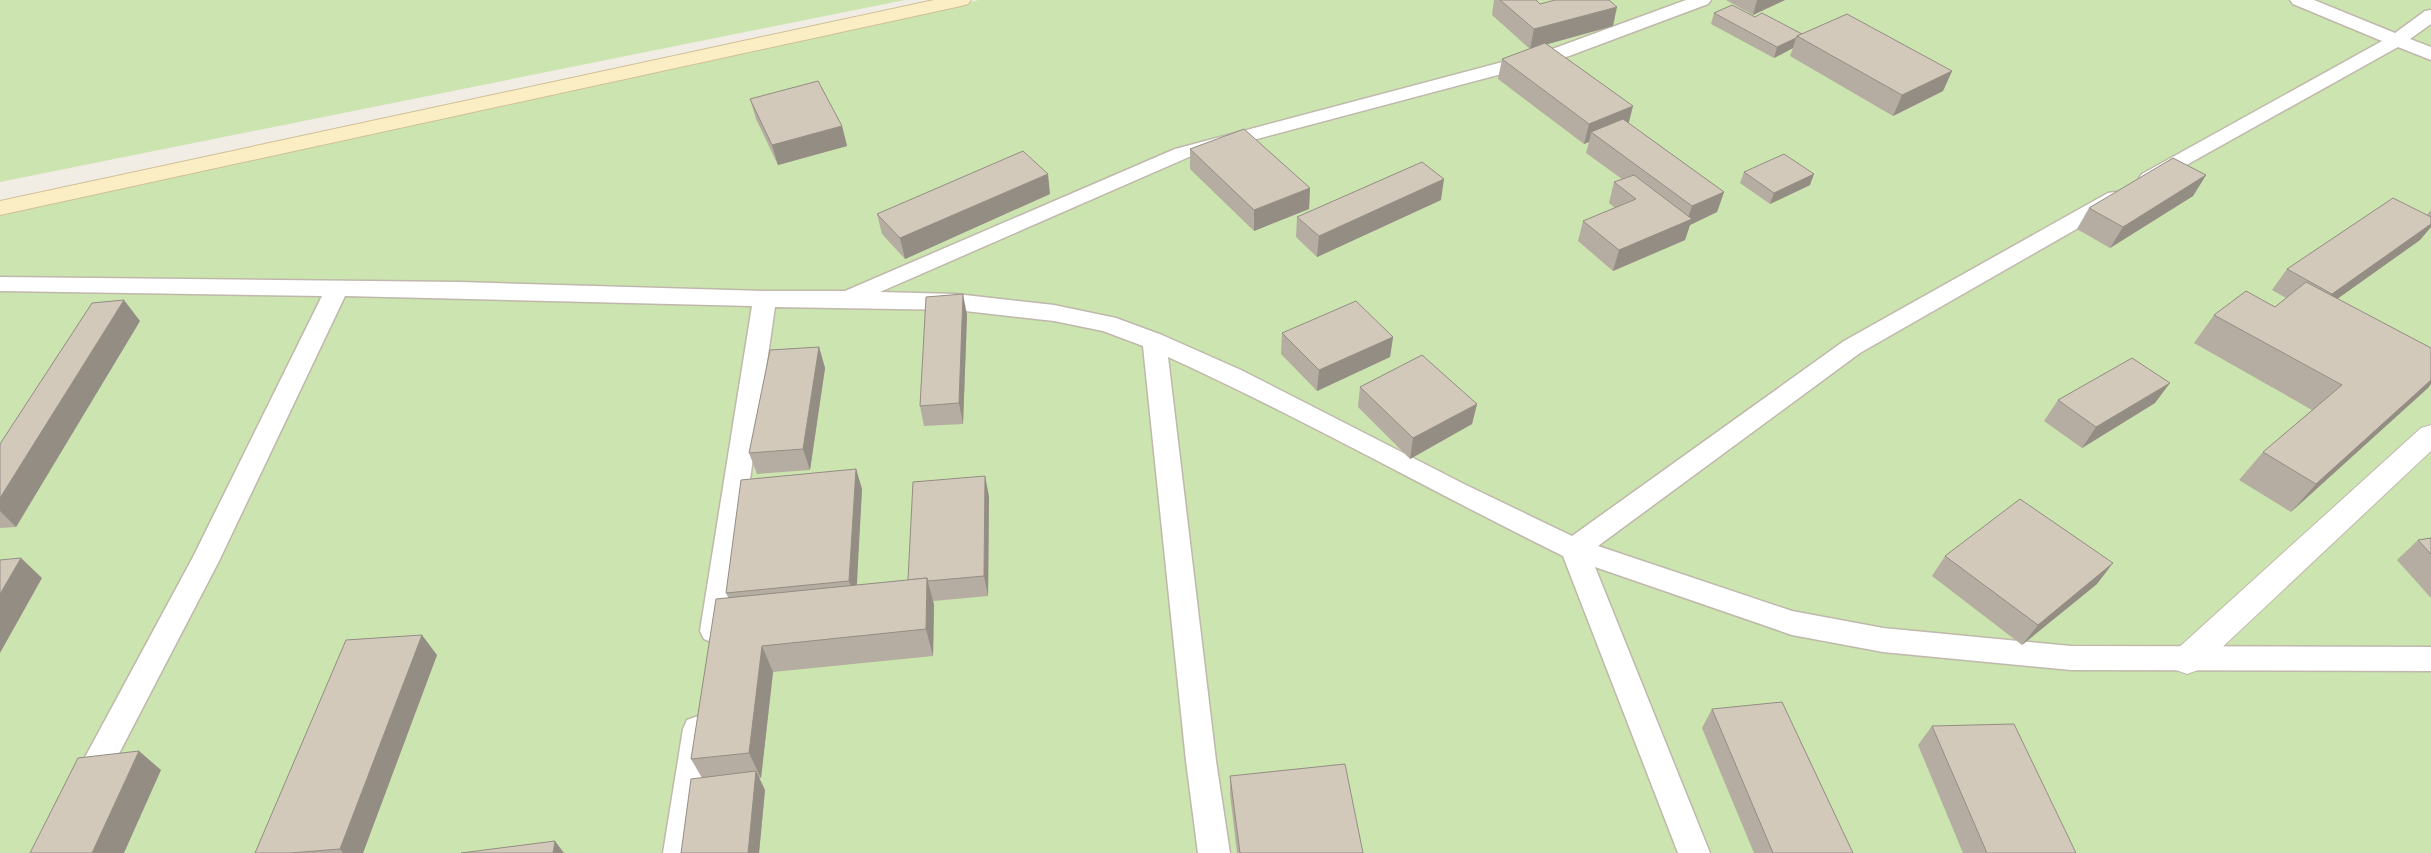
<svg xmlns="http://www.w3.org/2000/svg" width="2431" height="853" viewBox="0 0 2431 853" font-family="'Fira Sans',sans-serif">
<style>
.green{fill:#cce4af}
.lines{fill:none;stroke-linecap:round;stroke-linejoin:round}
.lane-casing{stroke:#bfb8ab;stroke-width:3}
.street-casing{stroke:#bfb8ab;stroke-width:2}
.secondary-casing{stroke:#cfc097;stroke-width:2}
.lane{fill:#fff;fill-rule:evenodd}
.street{fill:#fff;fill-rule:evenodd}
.secondary{fill:#fbeec4;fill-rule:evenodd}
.wall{fill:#b5ada1}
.shaded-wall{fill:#938d83}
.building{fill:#d2c9bb;stroke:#938d83}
</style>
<rect width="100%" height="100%" fill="#f1ede4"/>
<g class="green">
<polygon points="0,0 905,0 0,182"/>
<polygon points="979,0 2431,0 2431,853 0,853 0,212"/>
</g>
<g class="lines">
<defs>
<g id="lane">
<path d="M1686,0h25l-3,4 -139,52 -380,101 -309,135 76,2 98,11 62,13 46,17 79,35 223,114 108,52 272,-195 264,-148 7,-1 7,1 4,5 -4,5 -262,150 -262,193 194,65 91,17 188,18 360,1v24l-360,-1 -188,-18 -91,-17 -197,-68 115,286h-32l-115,-297c-132,-65 -261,-138 -395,-199l48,404 14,92h-32l-12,-92 -43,-415 -40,-15 -49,-10 -98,-11 -181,-3 -47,324 -4,8 -10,4 -10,-4 -4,-8 52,-325 -407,-10 -126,265 -121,233 -11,4 -11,-4 -5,-10 5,-10 117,-217 129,-261 -322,-5v-14l460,5 305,9h80l330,-142 380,-101z"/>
<polygon points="2290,0 2314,0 2395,33 2425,11 2431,10 2431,24 2410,39 2431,47 2431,60 2398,47 2156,182 2149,184 2142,182 2139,178 2142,174 2382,41 2293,4"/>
<polygon points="698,716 709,720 713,729 695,853 663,853 683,729 687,720"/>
</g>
<polygon id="street" points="2431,425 2431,451 2198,670 2187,674 2176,670 2171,660 2176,650 2421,428"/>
<polygon id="secondary" points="934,0 971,0 968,4 961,6 0,215 0,201"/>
</defs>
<use href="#lane" class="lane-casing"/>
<use href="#street" class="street-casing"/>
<use href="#secondary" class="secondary-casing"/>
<use href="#lane" class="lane"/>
<use href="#street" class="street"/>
<use href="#secondary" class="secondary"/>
</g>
<g class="wall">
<polygon points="1494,0 1536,0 1540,4 1613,26 1547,44 1629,124 1724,192 1717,212 1690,225 1685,240 1613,271 1578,241 1583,221 1615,208 1609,203 1614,182 1622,179 1586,153 1589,142 1584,144 1498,79 1502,59 1530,49 1492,15"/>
<polygon points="1726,0 1785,0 1753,15"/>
<polygon points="1714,13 1755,17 1802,34 1952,71 1943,91 1893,116 1790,56 1793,48 1774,58 1711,24"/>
<polygon points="750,99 842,126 847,146 778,165 756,119"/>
<polygon points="1190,149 1310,188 1309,209 1254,231 1190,169"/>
<polygon points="1744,172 1810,185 1770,204 1740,183"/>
<polygon points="2206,175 2193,196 2110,248 2077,229 2089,208"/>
<polygon points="1050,194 905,259 882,234 877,214"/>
<polygon points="1441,200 1317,257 1296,237 1297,217"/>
<polygon points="2431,210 2431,227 2420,240 2337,299 2431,348 2431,384 2291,512 2239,480 2263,452 2312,410 2194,343 2214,315 2275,307 2286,298 2272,290 2287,269 2427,215"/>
<polygon points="967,315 963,424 924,426 920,406"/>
<polygon points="140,321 16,527 0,528 0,444"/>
<polygon points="1282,333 1393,337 1390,357 1317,391 1281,354"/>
<polygon points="819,347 825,368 810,470 757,474 749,453"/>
<polygon points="1360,387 1477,404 1472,424 1410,459 1358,407"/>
<polygon points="2058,400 2155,403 2082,448 2044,421"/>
<polygon points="856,469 862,489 856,585 908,580 985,476 989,497 988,596 933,601 934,605 933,656 773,672 761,778 759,778 765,790 759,853 681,853 702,778 691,759 728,597 726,593"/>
<polygon points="2431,538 2431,598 2397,560 2418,540"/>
<polygon points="1945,556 2097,584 2022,645 1932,576"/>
<polygon points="437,655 363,853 255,853"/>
<polygon points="1712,709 1853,853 1754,853 1702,728"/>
<polygon points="1932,726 2076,853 1963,853 1918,745"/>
<polygon points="1230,776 1363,853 1237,853 1230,794"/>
</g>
<g class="shaded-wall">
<polygon points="1757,0 1785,0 1753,15"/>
<polygon points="1617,7 1613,26 1530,49 1534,29"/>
<polygon points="1796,38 1793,48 1774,58 1777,47"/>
<polygon points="1952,71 1943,91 1893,116 1902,95"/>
<polygon points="1633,106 1628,126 1591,132 1589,142 1584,144 1589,124"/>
<polygon points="842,126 847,146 778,165 772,145"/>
<polygon points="1048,174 1050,194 905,259 900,238"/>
<polygon points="1814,174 1810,185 1770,204 1774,193"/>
<polygon points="2206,175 2193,196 2110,248 2123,227"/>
<polygon points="1444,179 1441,200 1317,257 1319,236"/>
<polygon points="1310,188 1309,209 1254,231 1254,210"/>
<polygon points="1724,192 1717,212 1690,225 1685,240 1613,271 1619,250 1687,221 1692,206"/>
<polygon points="2431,224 2431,227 2420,240 2316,314 2332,294"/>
<polygon points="963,294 967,315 963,424 959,403"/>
<polygon points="124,300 140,321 16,527 0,511 0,498"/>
<polygon points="1393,337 1390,357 1317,391 1319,370"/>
<polygon points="819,347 825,368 810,470 803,449"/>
<polygon points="2431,380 2431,384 2428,388 2291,512 2316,484"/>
<polygon points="2170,383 2155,403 2082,448 2096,427"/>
<polygon points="1477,404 1472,424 1410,459 1413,438"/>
<polygon points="856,469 862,489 856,601 849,581"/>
<polygon points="985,476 989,497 988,596 984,576"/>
<polygon points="21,558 42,578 0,653 0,594"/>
<polygon points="2113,563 2097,584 2022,645 2038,625"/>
<polygon points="927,578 934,605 933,656 926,629"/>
<polygon points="422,635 437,655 363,853 343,853 340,849"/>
<polygon points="762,646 773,672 761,778 749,753"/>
<polygon points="139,751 161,770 124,853 92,853"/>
<polygon points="756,771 765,790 759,853 748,853"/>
<polygon points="555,841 564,853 553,853"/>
</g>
<g class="building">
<polygon points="1500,0 1536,0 1540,4 1555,0 1609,0 1617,7 1534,29"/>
<polygon points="1732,5 1755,17 1762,13 1802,34 1797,36 1796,38 1777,47 1714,13"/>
<polygon points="1847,14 1952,71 1902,95 1797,36"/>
<polygon points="1545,43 1633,106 1589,124 1502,59"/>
<polygon points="818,81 842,126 772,145 750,99"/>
<polygon points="1623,119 1724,192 1692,206 1591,132"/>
<polygon points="1244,129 1310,188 1254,210 1190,149"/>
<polygon points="1023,151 1048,174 900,238 877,214"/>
<polygon points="1784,154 1814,174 1774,193 1744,172"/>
<polygon points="2173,158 2206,175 2123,227 2089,208"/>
<polygon points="1422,162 1444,179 1319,236 1297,217"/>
<polygon points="1634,175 1692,219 1619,250 1583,221 1636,199 1614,182"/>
<polygon points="2393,198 2431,217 2431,224 2332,294 2287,269"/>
<polygon points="2306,282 2431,348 2431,380 2316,484 2263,452 2342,385 2214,315 2246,291 2275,307"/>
<polygon points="963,294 959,403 920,406 926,297"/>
<polygon points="124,300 0,498 0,444 92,303"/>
<polygon points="1356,301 1393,337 1319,370 1282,333"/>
<polygon points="819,347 803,449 749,453 770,350"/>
<polygon points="1422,355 1477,404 1413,438 1360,387"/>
<polygon points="2132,358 2170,383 2096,427 2058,400"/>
<polygon points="856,469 849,581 726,593 741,480"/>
<polygon points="985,476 984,576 928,581 927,578 908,580 913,482"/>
<polygon points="2020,499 2113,563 2038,625 1945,556"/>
<polygon points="2431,538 2431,554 2418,540"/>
<polygon points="21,558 0,594 0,560"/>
<polygon points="927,578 926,629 762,646 749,753 691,759 716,599"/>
<polygon points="422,635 340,849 290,853 255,853 346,640"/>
<polygon points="1782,702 1853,853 1773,853 1712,709"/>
<polygon points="2014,724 2076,853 1987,853 1932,726"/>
<polygon points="139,751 92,853 30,853 78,758"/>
<polygon points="1345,764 1363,853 1240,853 1230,776"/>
<polygon points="756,771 748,853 681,853 691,779"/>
<polygon points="555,841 553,853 461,853"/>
</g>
</svg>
